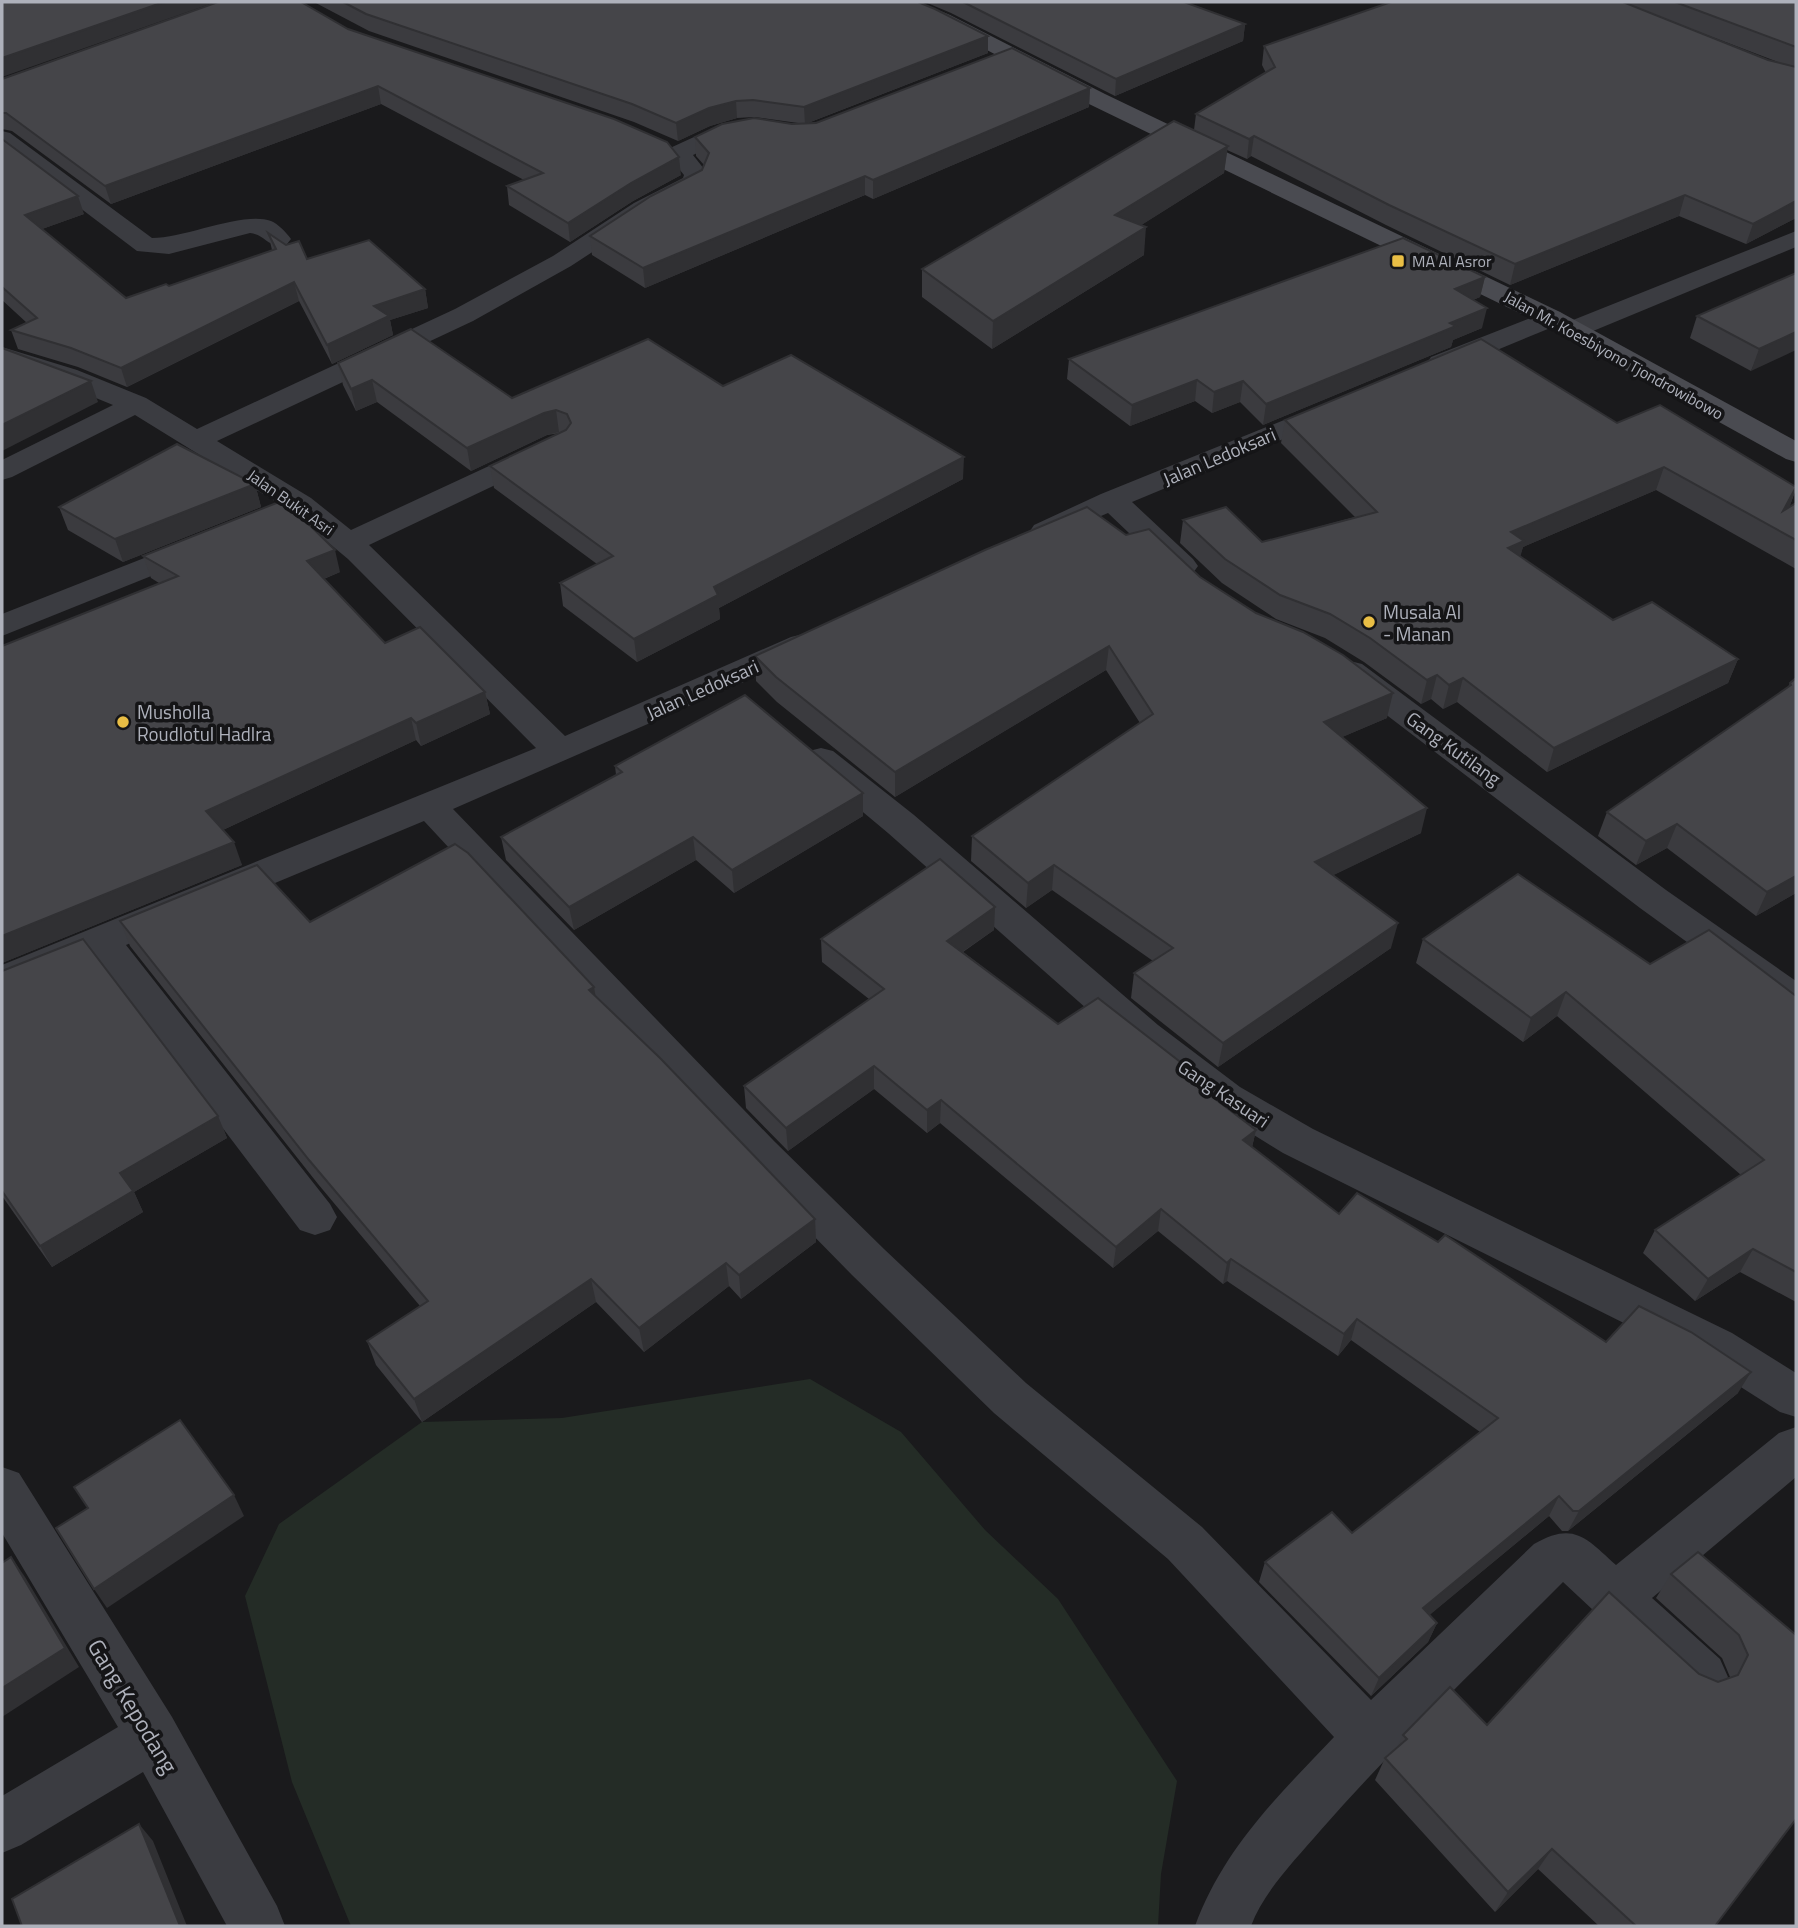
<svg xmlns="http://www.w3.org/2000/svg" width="1798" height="1928" viewBox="0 0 1798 1928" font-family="'Titillium Web',sans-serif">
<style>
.green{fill:#242c26}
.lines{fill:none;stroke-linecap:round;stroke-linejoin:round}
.street{fill:#3b3c41;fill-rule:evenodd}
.secondary{fill:#4a4b51;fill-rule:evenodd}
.wall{fill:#3b3b3f;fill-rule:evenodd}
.shaded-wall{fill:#303033}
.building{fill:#454549;stroke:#303033;stroke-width:2}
.poi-dot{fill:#e9be45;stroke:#151517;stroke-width:2.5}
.labels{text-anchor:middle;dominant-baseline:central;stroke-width:7;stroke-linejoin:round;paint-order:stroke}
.far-poi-label{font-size:16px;fill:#aeb1bb;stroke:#151517;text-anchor:start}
.far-street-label{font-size:16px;fill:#aeb1bb;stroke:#151517}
.street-label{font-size:19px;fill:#aeb1bb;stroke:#151517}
.poi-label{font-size:19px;fill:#aeb1bb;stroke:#151517;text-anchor:start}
.near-street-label{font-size:23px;fill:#aeb1bb;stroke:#151517}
</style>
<rect width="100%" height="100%" fill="#1a1a1c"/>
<polygon class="green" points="810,1379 901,1432 985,1530 1058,1599 1177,1781 1161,1874 1158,1926 351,1926 292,1782 245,1596 279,1524 422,1422 562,1418"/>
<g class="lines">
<g class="street">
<path d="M743,121l8,2 4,5 -4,5 -19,4 -39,18 15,19 -6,13 -50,26 -81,53 -98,55 -256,120 94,57 40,32 179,-83 10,-3 10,3 5,6 -5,6 -181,86 196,191 226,-99 12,-3 12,3 4,7 -4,7 -362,158 321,332 110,108 142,134 176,144 169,173 163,-156c40,-23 52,-6 82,21l163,-132 17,-6v50l-144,121 68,61 8,18 -8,18 -18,7 -18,-7 -121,-113c-82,82 -167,162 -243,249 -24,28 -56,60 -69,95h-56c29,-78 82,-129 139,-189l-166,-178 -174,-146 -142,-138 -108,-110 -320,-344 -298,124 204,259 7,13 -7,13 -15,5 -15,-5 -206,-272 -92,37v-30l534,-217 -188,-189 -59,-49 -154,-95 -123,62 -10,3v-20l111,-55 -56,-23 -55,-18v-17l75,23 69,28 51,31 258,-120 98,-53 81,-53 49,-25 1,-3 -18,-22 4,-5 48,-22z"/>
<path d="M2,131l8,2 142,105c34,0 91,-27 119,-17 7,3 15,11 20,18l-4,5c-21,5 -20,-9 -37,-11l-81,21 -32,-3 -135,-102z"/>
<polygon points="1796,231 1796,247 1581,336 1572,338 1563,336 1559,330 1563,324"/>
<polygon points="1551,310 1560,312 1564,318 1560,324 1451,369 1441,371 1431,369 1427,363 1431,357"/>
<polygon points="1331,401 1341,403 1345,409 1341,415 1132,502 1193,559 1198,566 1193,573 1182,575 1171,573 1108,513 1045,540 1034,537 1030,531 1034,525 1101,494"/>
<polygon points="195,538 206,540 210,547 206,554 2,636 2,614"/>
<polygon points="1350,661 1362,664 1666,890 1796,981 1796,1016 1782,1011 1640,908 1338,678 1333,671 1338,664"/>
<polygon points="821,748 833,751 914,815 1158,1025 1240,1087 1313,1129 1732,1333 1796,1373 1796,1417 1780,1412 1700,1361 1283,1153 1212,1109 1130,1047 888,833 809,767 804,759 809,751"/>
<polygon points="2,1467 19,1473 172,1717 277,1906 285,1926 227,1926 143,1772 21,1845 2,1853 2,1796 118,1727 2,1533"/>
</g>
<polygon class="secondary" points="891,2 919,2 950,15 1105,94 1560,312 1796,441 1796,462 1786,459 1542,324 1089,104 936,23 894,6"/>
</g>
<g class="wall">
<polygon points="314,2 918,2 988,53 808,123 1090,88 1089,107 873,199 865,195 645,288 592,255 590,236 702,170 704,165 696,156 695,137 798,123 754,117 737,118 710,126 678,141 634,122 369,31"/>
<polygon points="925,2 1184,2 1245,24 1243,41 1115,96 951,13"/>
<path d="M1391,2h405v216l-50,26 -67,-28 -169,69 -124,-60 -135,-69 -4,3 -20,-9 -3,23 -83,52 3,30 -152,94 -70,-52v-28l272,-139 2,-16 70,-41 -4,-8 2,-19zM1678,24l100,38 -10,-2z"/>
<polygon points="348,29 681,175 633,201 570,242 509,205 507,186 524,180 381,104 111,204 12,131 2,129 2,79"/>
<polygon points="2,139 84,214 42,229 126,298 169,286 272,250 268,233 307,259 425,289 428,308 390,320 393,335 332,364 299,301 127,387 78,367 18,349 11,330 27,323 2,300"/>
<polygon points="1796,273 1751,371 1690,338 1697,316"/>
<polygon points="1485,277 1480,297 1473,300 1482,328 1453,340 1451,347 1263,425 1240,402 1212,413 1195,401 1130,426 1067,379 1069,359"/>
<polygon points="338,363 512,398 723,386 963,479 719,608 720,619 637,662 563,606 560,583 597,564 494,488 490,466 560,433 547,435 471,471 377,402 356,411 343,385"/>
<polygon points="1285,420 1617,423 1796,489 1789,508 1796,503 1796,569 1656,490 1523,547 1520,556 1613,620 1738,659 1728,683 1547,772 1457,702 1443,709 1431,699 1421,704 1364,662 1325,638 1276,619 1222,583 1180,543 1183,520 1262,542 1355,517 1281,443"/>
<polygon points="255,484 261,507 123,562 68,530 59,507"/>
<polygon points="1126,535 1200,577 1387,718 1342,737 1421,833 1333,875 1391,948 1218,1067 1131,998 1134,973 1153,961 1052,890 1026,908 971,861 972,836 1140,723 1106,670 895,797 777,702 756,681 755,656"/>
<polygon points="143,556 340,572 324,579 385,643 485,692 490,714 421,746 416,740 223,830 242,865 2,963 159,583 151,578"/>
<polygon points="1796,678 1796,893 1756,916 1667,848 1636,865 1598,836 1607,812 1788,687 1790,683"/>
<polygon points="615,766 863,816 734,893 696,860 574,930 506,860 501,837 616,775"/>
<polygon points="995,907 994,930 963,952 1058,1024 1188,1068 1186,1077 1256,1130 1252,1147 1339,1214 1606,1342 1738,1393 1568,1531 1562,1531 1549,1516 1429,1615 1437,1623 1428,1642 1371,1696 1259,1582 1265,1562 1352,1533 1480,1432 1351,1340 1338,1356 1227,1281 1223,1284 1158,1231 1113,1268 940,1123 927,1133 874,1089 788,1151 746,1108 744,1086 869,999 822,962 821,939"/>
<polygon points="120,921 310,922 594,987 596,997 815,1219 816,1242 741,1299 729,1286 644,1352 596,1302 422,1422 376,1365 367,1341 420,1306 318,1184 130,946"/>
<polygon points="1423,939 1650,964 1796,996 1796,1302 1740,1272 1695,1301 1643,1253 1655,1230 1741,1175 1557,1016 1523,1042 1416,963"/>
<polygon points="2,971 218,1116 227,1138 134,1192 143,1212 52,1267 2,1196"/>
<polygon points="1671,1574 1796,1635 1715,1926 1599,1926 1538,1869 1495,1912 1375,1780 1385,1758 1396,1749 1403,1735 1487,1725 1699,1674 1718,1682 1730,1677 1722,1658 1656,1598"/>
</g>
<g class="shaded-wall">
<polygon points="164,2 216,2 2,77 2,58"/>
<polygon points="1245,24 1243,41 1115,96 1116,79"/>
<polygon points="988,36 988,53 805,124 804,107"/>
<polygon points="378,86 381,104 111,204 105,186"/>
<polygon points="1090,88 1089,107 873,199 873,180"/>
<polygon points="736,101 737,118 710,126 678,141 676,123 709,108"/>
<polygon points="1254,136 1251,156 1247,159 1249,139"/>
<polygon points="1228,146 1224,173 1113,243 1115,215"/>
<polygon points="679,157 681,175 633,201 570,242 568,223 631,183"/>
<polygon points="865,176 865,195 645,288 643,268"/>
<polygon points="1685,195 1679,216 1510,285 1515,264"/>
<polygon points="78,196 84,214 31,233 25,215"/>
<polygon points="1796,201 1796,218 1746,244 1753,224"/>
<polygon points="1146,227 1144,255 992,349 993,321"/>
<polygon points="1485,277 1480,297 1450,309 1455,289"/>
<polygon points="294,282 299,301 127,387 121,368"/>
<polygon points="425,289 428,308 390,320 393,335 332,364 327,345 374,306"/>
<polygon points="1487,308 1482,328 1453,340 1451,347 1263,425 1266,404 1450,323"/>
<polygon points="1796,332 1796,350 1751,371 1759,349"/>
<polygon points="372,380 377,402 356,411 351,389"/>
<polygon points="1197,380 1195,401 1130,426 1132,405"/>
<polygon points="91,381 98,402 2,451 2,425"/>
<polygon points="1243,381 1240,402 1212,413 1214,392"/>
<polygon points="556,410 559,432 547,435 471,471 467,448 544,413"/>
<polygon points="964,457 963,479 719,608 720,619 637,662 634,639 714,587"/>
<polygon points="1664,467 1656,490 1523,547 1518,565 1502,572 1511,532"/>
<polygon points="255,484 261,507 123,562 115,539"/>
<polygon points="1796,488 1788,511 1783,511"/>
<polygon points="335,550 340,572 313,583 307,561"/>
<polygon points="1109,646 1106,670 895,797 895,772"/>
<polygon points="1738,659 1728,683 1547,772 1554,748"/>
<polygon points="1437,675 1431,699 1421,704 1427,680"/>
<polygon points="1463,678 1457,702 1443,709 1449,685"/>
<polygon points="485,692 490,714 421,746 416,723"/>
<polygon points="1393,693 1387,718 1319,747 1324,722"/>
<polygon points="411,718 416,740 214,834 206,811"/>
<polygon points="863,793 863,816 734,893 732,870"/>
<polygon points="1427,808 1421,833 1309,887 1315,862"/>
<polygon points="1677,824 1667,848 1636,865 1646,841"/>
<polygon points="693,837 696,860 574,930 569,907"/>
<polygon points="234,842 242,865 2,963 2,936"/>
<polygon points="1054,865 1052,890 1026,908 1028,883"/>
<polygon points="1796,876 1796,893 1756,916 1767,892"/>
<polygon points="995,907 994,930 946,963 947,941"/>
<polygon points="1398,923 1391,948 1218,1067 1223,1043"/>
<polygon points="594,987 598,1012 589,990"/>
<polygon points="1566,992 1557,1016 1523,1042 1531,1018"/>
<polygon points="874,1066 874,1089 788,1151 786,1128"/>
<polygon points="1188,1068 1184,1091 1181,1073"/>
<polygon points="941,1100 940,1123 927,1133 927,1110"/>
<polygon points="218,1116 227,1138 134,1192 143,1212 52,1267 40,1246 120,1173"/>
<polygon points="1256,1130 1251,1152 1243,1140"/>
<polygon points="1161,1209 1158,1231 1113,1268 1116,1247"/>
<polygon points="815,1219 816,1242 741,1299 739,1275"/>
<polygon points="1753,1249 1740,1272 1695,1301 1708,1279"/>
<polygon points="1231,1259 1227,1281 1223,1284 1227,1263"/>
<polygon points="726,1263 729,1286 644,1352 639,1328"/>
<polygon points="591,1279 596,1302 422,1422 414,1399"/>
<polygon points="1357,1319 1351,1340 1338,1356 1344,1334"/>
<polygon points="1751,1372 1738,1393 1568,1531 1579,1511"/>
<polygon points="234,1495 244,1516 107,1608 94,1589"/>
<polygon points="1559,1496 1549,1516 1414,1628 1423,1608"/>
<polygon points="11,1557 25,1577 79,1667 2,1717 2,1688"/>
<polygon points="1437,1623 1428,1642 1371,1696 1379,1678"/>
<polygon points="139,1824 153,1841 187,1926 180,1926"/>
<polygon points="1552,1849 1538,1869 1495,1912 1508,1892"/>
</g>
<g class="building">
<polygon points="2,2 164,2 2,58"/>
<polygon points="218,2 301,2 348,29 614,119 667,142 679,157 631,183 568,223 507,186 543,173 378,86 105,186 6,113 2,113 2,79"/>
<polygon points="343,2 918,2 935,9 988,36 804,107 753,100 736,101 709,108 676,123 632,104 366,14"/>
<polygon points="963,2 1184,2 1245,24 1116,79"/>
<polygon points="1391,2 1623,2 1768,60 1796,67 1796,201 1753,224 1685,195 1515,264 1389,205 1254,136 1249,139 1196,114 1275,67 1264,46"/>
<polygon points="1675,2 1796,2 1796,47"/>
<polygon points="1012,48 1090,88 873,180 865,176 643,268 590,236 651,196 702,170 709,153 695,137 722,124 754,118 792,124 816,123"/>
<polygon points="1174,121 1228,146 1115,215 1146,227 993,321 922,269"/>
<polygon points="2,139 78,196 25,215 126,298 166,284 169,286 276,249 268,233 286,245 299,241 307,259 369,240 425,289 374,306 389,316 327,345 294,282 121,368 71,348 11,330 37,318 2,287"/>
<polygon points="1403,238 1485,277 1455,289 1487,308 1450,323 1456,326 1266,404 1243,381 1214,392 1197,380 1132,405 1069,359"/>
<polygon points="1796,273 1796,332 1759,349 1697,316"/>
<polygon points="411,329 512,398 648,339 723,386 791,355 964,457 714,587 718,595 634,639 560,583 613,556 490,466 566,430 571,423 567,414 556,410 544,413 467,448 372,380 351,389 338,363"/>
<polygon points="1481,339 1617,423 1660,405 1796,487 1783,511 1796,503 1796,540 1664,467 1511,532 1524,541 1508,548 1613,620 1652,602 1738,659 1554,748 1463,678 1449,685 1437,675 1427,680 1370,638 1330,614 1280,595 1225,559 1183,520 1226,507 1262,542 1377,512 1285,420"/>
<polygon points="2,348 91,381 2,425"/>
<polygon points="177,444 255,484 115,539 59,507"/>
<polygon points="284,500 335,550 307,561 385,643 420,627 485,692 416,723 411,718 206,811 234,842 2,936 2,646 178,576 143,556"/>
<polygon points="1087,507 1126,535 1149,529 1200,577 1256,613 1303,632 1343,655 1393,693 1324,722 1427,808 1315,862 1398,923 1223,1043 1134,973 1173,948 1054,865 1028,883 972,836 1153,714 1109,646 895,772 776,677 755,656 985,550"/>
<polygon points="1796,678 1796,876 1767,892 1677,824 1646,841 1607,812 1791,685 1790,683"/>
<polygon points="745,695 863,793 732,870 693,837 569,907 501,837 622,772 615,766"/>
<polygon points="455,844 468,853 594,987 589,990 660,1058 815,1219 739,1275 726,1263 639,1328 591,1279 414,1399 367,1341 428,1301 309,1160 120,921 257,865 310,922"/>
<polygon points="940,859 995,907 947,941 1058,1024 1098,998 1188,1068 1181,1073 1256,1130 1243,1140 1339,1214 1357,1193 1438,1242 1445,1235 1606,1342 1639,1306 1691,1332 1751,1372 1579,1511 1573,1511 1559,1496 1423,1608 1437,1623 1379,1678 1265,1562 1332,1512 1352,1533 1498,1418 1357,1319 1344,1334 1231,1259 1227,1263 1161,1209 1116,1247 941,1100 927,1110 874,1066 786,1128 744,1086 884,989 821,939"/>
<polygon points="1518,874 1650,964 1709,930 1796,996 1796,1272 1753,1249 1708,1279 1655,1230 1764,1160 1566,992 1531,1018 1423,939"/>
<polygon points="83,939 218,1116 120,1173 133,1191 40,1246 2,1191 2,971"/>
<polygon points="180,1420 234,1495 94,1589 56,1528 88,1508 74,1487"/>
<polygon points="1698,1552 1796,1635 1796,1819 1715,1926 1636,1926 1552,1849 1508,1892 1385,1758 1407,1739 1403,1735 1450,1687 1487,1725 1609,1592 1699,1674 1718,1682 1738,1675 1748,1655 1739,1635 1671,1574"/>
<polygon points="11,1557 65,1648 2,1688 2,1563"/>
<polygon points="139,1824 180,1926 22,1926 12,1899"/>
</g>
<g class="poi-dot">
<rect x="1391" y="254" width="14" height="14" rx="3.5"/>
<circle cx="1369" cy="622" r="7"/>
<circle cx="123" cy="722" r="7"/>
</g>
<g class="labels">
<g class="far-poi-label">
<text x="1412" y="261">MA Al Asror</text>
</g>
<g class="far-street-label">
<text transform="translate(1614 355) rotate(29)">Jalan Mr. Koesbiyono Tjondrowibowo</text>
<text transform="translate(291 502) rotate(35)">Jalan Bukit Asri</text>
</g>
<g class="street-label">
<text transform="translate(1219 456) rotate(-23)">Jalan Ledoksari</text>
<text transform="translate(702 689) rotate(-24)">Jalan Ledoksari</text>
<text transform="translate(1454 748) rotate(36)">Gang Kutilang</text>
<text transform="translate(1224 1093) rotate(34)">Gang Kasuari</text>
</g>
<g class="poi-label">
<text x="1383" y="611">Musala Al<tspan x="1383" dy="22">- Manan</tspan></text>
<text x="137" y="711">Musholla<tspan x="137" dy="22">Roudlotul Hadlra</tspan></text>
</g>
<g class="near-street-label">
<text transform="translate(133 1706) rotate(59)">Gang Kepodang</text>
</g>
</g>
<rect width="1798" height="1928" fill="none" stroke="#aeb1bb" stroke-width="7"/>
</svg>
